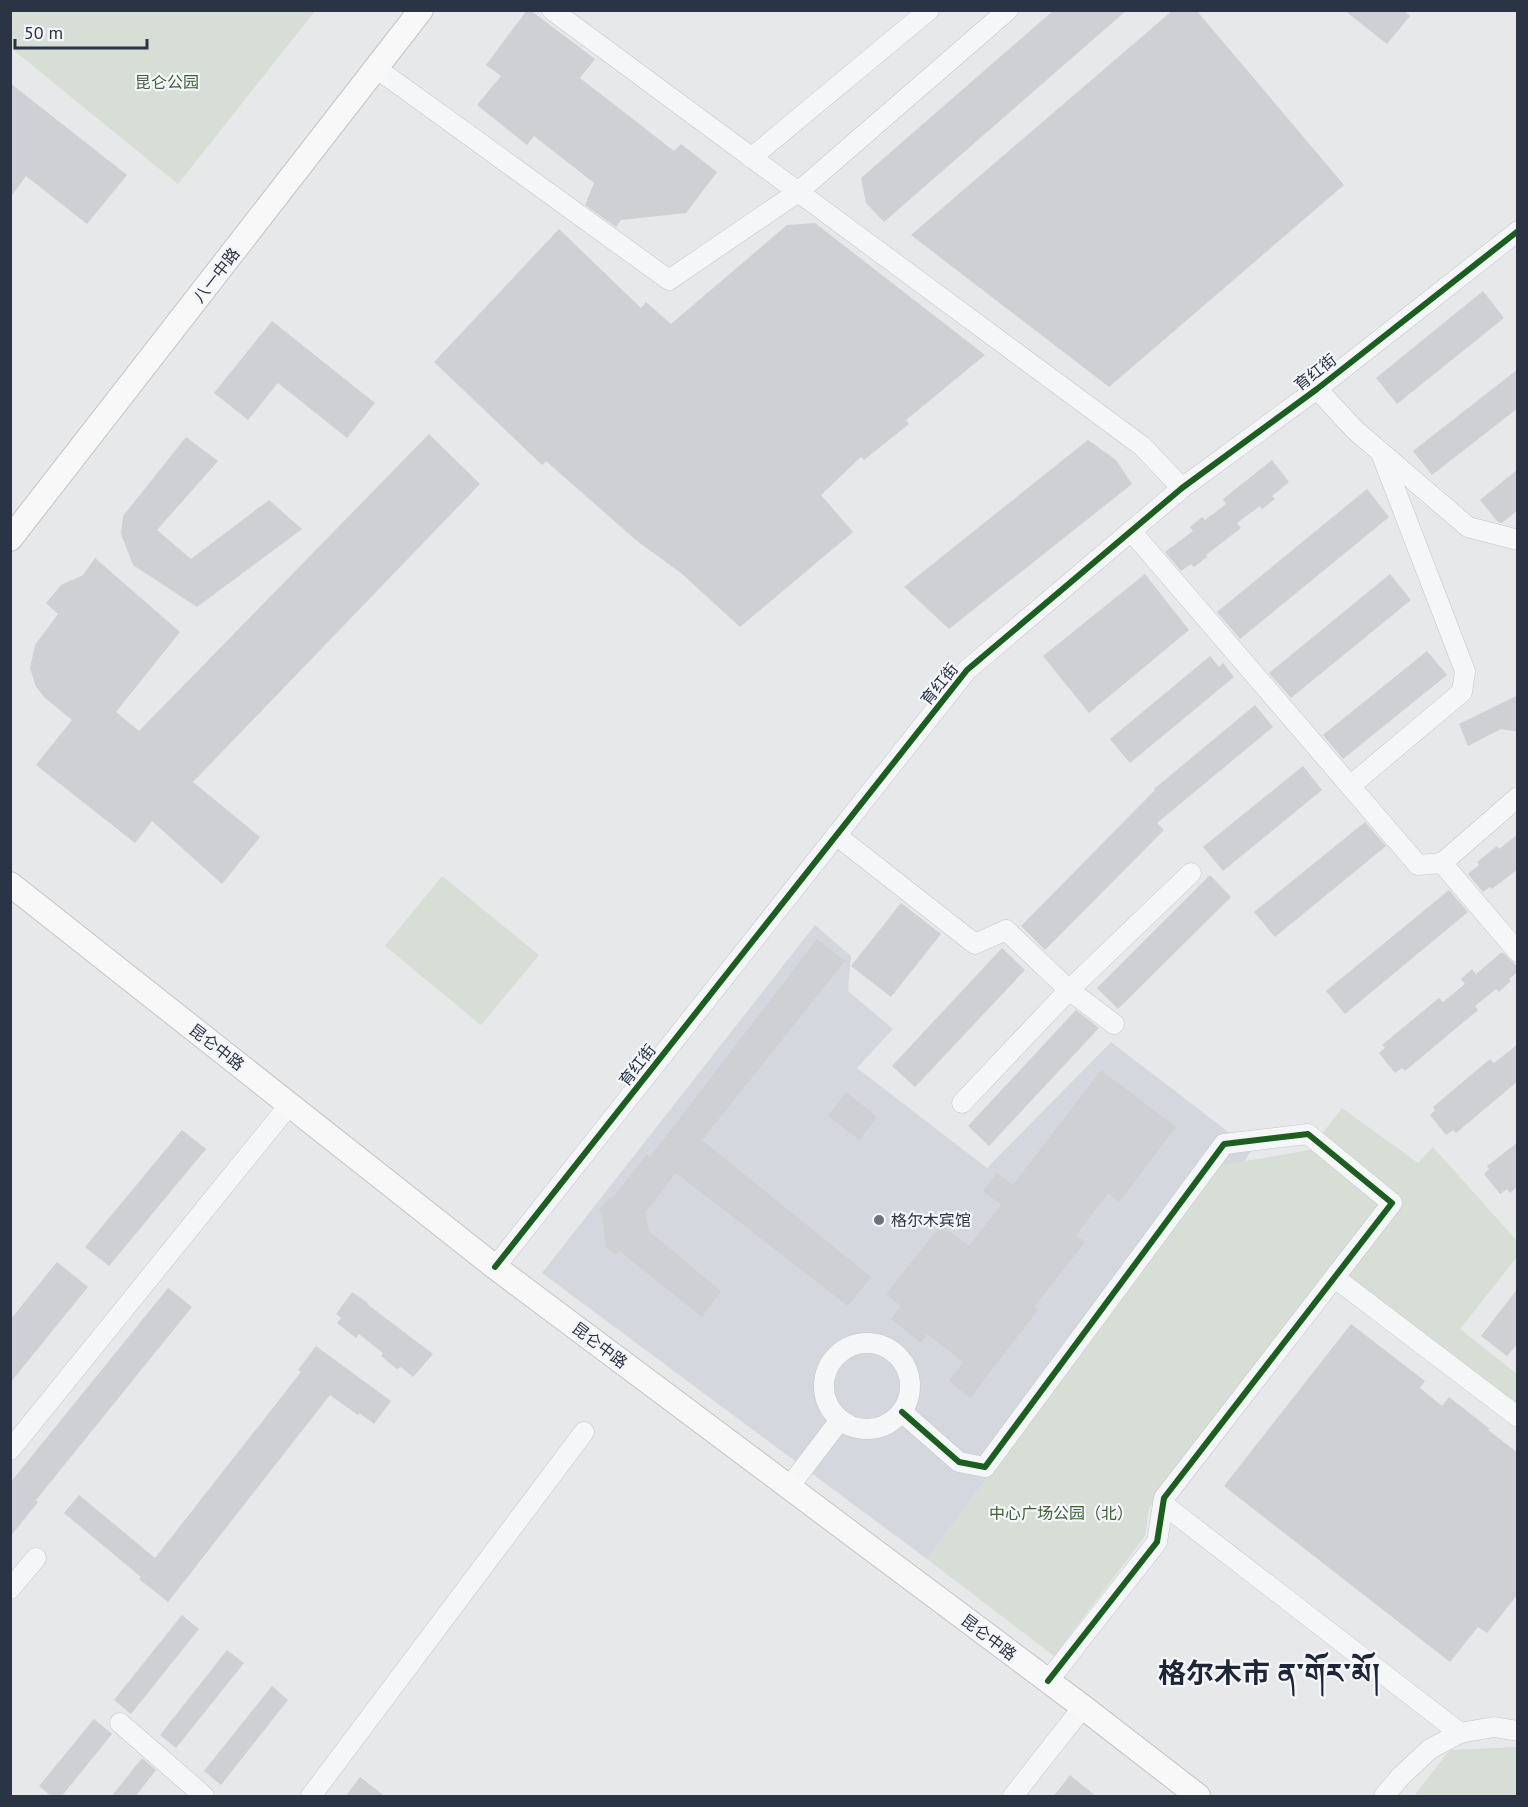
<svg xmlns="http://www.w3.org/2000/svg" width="1528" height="1807" viewBox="0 0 1528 1807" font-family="'PT Sans','Noto Sans SC','Noto Serif Tibetan',sans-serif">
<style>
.built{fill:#d4d7dd}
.green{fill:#d6ded6}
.building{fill:#ced0d3}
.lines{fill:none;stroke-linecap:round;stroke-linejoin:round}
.minor-casing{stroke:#c4c6c8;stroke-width:21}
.major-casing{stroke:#c2c5c8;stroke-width:26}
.minor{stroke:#f5f6f7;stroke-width:20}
.major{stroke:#f8f8f8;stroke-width:24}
.cycleway-casing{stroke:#f4f6f9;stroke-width:10}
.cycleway{stroke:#1b5e20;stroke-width:6}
.poi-dot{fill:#6c737f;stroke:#f4f6f9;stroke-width:2}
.labels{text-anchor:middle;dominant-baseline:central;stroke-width:4.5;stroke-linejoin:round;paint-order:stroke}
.park-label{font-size:16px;fill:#3f6138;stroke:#f4f6f9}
.street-label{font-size:16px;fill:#2b3445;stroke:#f4f6f9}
.poi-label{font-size:16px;fill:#2b3445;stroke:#f4f6f9;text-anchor:start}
.town-label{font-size:28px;font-weight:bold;fill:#1d2536;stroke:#f4f6f9}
</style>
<rect width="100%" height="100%" fill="#e6e8ea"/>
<polygon class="built" points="815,925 851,956 848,991 893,1029 857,1068 987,1168 1111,1042 1252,1150 1244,1162 1216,1167 927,1559 542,1273"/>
<g class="green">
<polygon points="10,11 11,10 315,11 178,184 11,48"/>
<polygon points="442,876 539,955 481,1025 385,946"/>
<polygon points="1342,1108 1418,1163 1433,1147 1517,1241 1517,1257 1460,1329 1517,1374 1517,1409 1426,1340 1331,1265 1149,1508 1145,1536 1054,1656 927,1559 1216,1166 1310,1150"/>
<polygon points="1517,1747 1517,1796 1414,1796 1450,1750"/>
</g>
<g class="building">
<polygon points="527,10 530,10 595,59 580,78 674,151 681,144 717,172 686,213 621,220 616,227 585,205 594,183 534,136 527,145 477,105 501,76 486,65"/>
<polygon points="1054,10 1127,10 884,222 866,203 861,178"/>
<polygon points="1173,10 1196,10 1344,185 1109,387 911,235"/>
<polygon points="1344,10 1403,10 1410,16 1387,44"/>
<polygon points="10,83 127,175 87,224 26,176 10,198"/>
<polygon points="815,223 985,355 906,420 909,424 864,460 861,457 821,495 853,532 740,627 681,573 637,541 546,461 542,465 434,362 559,229 641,308 646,302 671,324 787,225"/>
<polygon points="1483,291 1504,318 1397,404 1376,378"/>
<polygon points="272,321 375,403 347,438 278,383 248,420 214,393"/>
<polygon points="1518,369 1518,408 1432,475 1413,451"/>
<polygon points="429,434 480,484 193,782 260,837 222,884 152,821 135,843 36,765 72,720 45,698 36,687 30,668 35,645 58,614 46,603 61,585 83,575 95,558 180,632 116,712 139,731"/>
<polygon points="186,437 218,461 157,530 191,559 269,500 302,529 197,607 133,565 121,534 123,516"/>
<polygon points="1088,440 1116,460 1132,484 949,629 904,587"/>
<polygon points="1272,460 1289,482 1272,496 1275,499 1262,509 1260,506 1237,523 1241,528 1206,555 1207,557 1194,567 1191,564 1181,571 1165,552 1193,531 1190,527 1202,517 1205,520 1226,504 1223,499"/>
<polygon points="1518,469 1518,510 1502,523 1498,522 1480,500"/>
<polygon points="1367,489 1389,517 1240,639 1217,612"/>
<polygon points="1145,574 1189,630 1089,713 1043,656"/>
<polygon points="1390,574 1411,600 1291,698 1269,673"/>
<polygon points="1427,651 1447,675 1343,759 1323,735"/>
<polygon points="1210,656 1219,667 1223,663 1234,677 1130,763 1110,739"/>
<polygon points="1518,695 1518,732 1501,729 1468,746 1459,724"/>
<polygon points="1255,705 1273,727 1157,823 1164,830 1045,950 1021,926 1155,790 1154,789"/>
<polygon points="1303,766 1322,790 1223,871 1203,847"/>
<polygon points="1365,822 1386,846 1275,937 1254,912"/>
<polygon points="1518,834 1518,869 1492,889 1490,887 1483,892 1468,874 1479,865 1477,862 1497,846 1499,849"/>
<polygon points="1210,875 1231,897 1118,1009 1097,988"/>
<polygon points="1449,890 1468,912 1345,1014 1326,991"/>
<polygon points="901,903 941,934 891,997 851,966"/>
<polygon points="817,939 845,961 702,1140 871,1277 848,1306 676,1173 645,1213 649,1231 721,1291 702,1317 619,1251 616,1255 606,1247 602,1213 599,1211 609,1198 611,1200 647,1154 650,1157"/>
<polygon points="1002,948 1025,970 915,1087 892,1066"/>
<polygon points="1502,952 1518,967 1518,972 1509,979 1511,981 1499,992 1496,989 1475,1006 1478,1010 1405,1071 1402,1068 1395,1073 1379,1053 1385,1048 1382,1045 1439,998 1443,1002 1465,984 1461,979 1472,969 1476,974"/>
<polygon points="1076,1010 1099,1028 989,1146 968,1126"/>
<polygon points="1518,1044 1518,1081 1456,1133 1453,1130 1446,1135 1430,1115 1435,1110 1433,1107 1490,1059 1494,1063"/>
<polygon points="1101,1070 1176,1127 1119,1202 1108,1193 1076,1235 1085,1242 1034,1307 1038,1310 970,1398 949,1381 963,1362 927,1334 921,1343 891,1319 901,1306 886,1294 941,1225 969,1246 1001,1205 983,1191 997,1173 1013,1185"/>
<polygon points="846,1092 877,1117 859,1140 828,1116"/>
<polygon points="182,1130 206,1149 109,1266 85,1247"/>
<polygon points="1518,1142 1518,1186 1510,1193 1507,1189 1500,1194 1484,1174 1489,1169 1487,1166"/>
<polygon points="57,1262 88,1287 10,1383 10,1320"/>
<polygon points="168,1288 192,1307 36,1500 38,1502 10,1537 10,1483"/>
<polygon points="1518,1288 1518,1343 1507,1356 1481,1336"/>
<polygon points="352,1292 368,1303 367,1304 433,1354 413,1377 401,1367 397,1369 381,1356 383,1353 359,1334 356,1338 337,1323 341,1318 336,1314"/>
<polygon points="1351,1324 1425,1381 1420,1388 1442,1406 1449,1397 1490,1429 1488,1430 1518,1453 1518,1594 1487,1633 1478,1627 1450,1662 1224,1486"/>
<polygon points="316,1346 391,1401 374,1424 359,1413 358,1415 330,1395 168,1602 139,1579 141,1577 64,1513 79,1495 155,1558 301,1372 298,1370"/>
<polygon points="182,1615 199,1629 131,1714 114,1700"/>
<polygon points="227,1650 244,1663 176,1748 160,1735"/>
<polygon points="272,1686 288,1700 221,1785 204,1771"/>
<polygon points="94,1719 112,1734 61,1797 52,1797 39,1786"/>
<polygon points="142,1758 156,1770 135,1797 111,1797"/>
<polygon points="1070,1775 1097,1797 1053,1797"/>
<polygon points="360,1777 386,1797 345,1797"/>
</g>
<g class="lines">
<defs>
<g id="minor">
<polyline points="552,10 1142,446 1182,488"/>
<polyline points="376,68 669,280 798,192 1008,10"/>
<polyline points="751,158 929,10"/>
<polyline points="1317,389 1355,430 1468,527 1518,540"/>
<polyline points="1132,532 1418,865 1442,863 1518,952"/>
<polyline points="1350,786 1462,692 1465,671 1381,453"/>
<polyline points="836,835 975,944 1006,930 1069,990 1114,1024"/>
<polyline points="1442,863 1518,797"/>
<polyline points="962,1103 1069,990 1191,873"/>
<polyline points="495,1267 967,670 1182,488 1317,389 1518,231"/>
<polyline points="1335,1278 1518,1417"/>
<circle cx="867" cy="1386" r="43"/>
<polyline points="902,1412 959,1462 985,1467 1224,1144 1308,1134 1392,1203 1164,1498 1157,1542 1048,1681"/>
<polyline points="10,1450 290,1104"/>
<polyline points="789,1487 840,1420"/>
<polyline points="1163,1504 1460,1733 1430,1749 1401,1776 1384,1796"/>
<polyline points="10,1589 36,1558"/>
<polyline points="120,1723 204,1796"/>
<polyline points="1460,1733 1494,1727 1518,1731"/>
<polyline points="311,1796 584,1432"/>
<polyline points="1013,1796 1083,1707"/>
</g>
<g id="major">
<polyline points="10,539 421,10"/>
<polyline points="10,884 495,1267 1083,1707 1198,1796"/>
</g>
</defs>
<use href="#minor" class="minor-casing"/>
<use href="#major" class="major-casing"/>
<use href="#minor" class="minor"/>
<use href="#major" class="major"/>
<defs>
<g id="cycleway">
<polyline points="495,1267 967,670 1182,488 1317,389 1518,231"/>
<polyline points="902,1412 959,1462 985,1467 1224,1144 1308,1134 1392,1203 1164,1498 1157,1542 1048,1681"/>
</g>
</defs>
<use href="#cycleway" class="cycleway-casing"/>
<use href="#cycleway" class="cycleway"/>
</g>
<circle class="poi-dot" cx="879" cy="1220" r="6"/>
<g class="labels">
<g class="park-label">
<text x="167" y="82">昆仑公园</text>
<text x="1061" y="1513">中心广场公园（北）</text>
</g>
<g class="street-label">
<text transform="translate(216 275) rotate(-52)">八一中路</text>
<text transform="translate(1315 372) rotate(-38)">育红街</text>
<text transform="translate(939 684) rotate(-51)">育红街</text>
<text transform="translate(217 1047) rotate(38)">昆仑中路</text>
<text transform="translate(637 1065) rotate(-52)">育红街</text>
<text transform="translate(600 1345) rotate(37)">昆仑中路</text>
<text transform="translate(989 1637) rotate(37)">昆仑中路</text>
</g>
<g class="poi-label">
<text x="891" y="1220">格尔木宾馆</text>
</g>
<g class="town-label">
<text x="1269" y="1672">格尔木市 ན་གོར་མོ།</text>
</g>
</g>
<rect width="1528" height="1807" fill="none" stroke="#2b3445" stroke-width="24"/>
<path d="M15 39v9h132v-9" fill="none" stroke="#2b3445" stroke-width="3"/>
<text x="24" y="39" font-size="18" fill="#2b3445" stroke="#f4f6f9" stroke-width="4.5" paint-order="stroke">50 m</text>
</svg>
